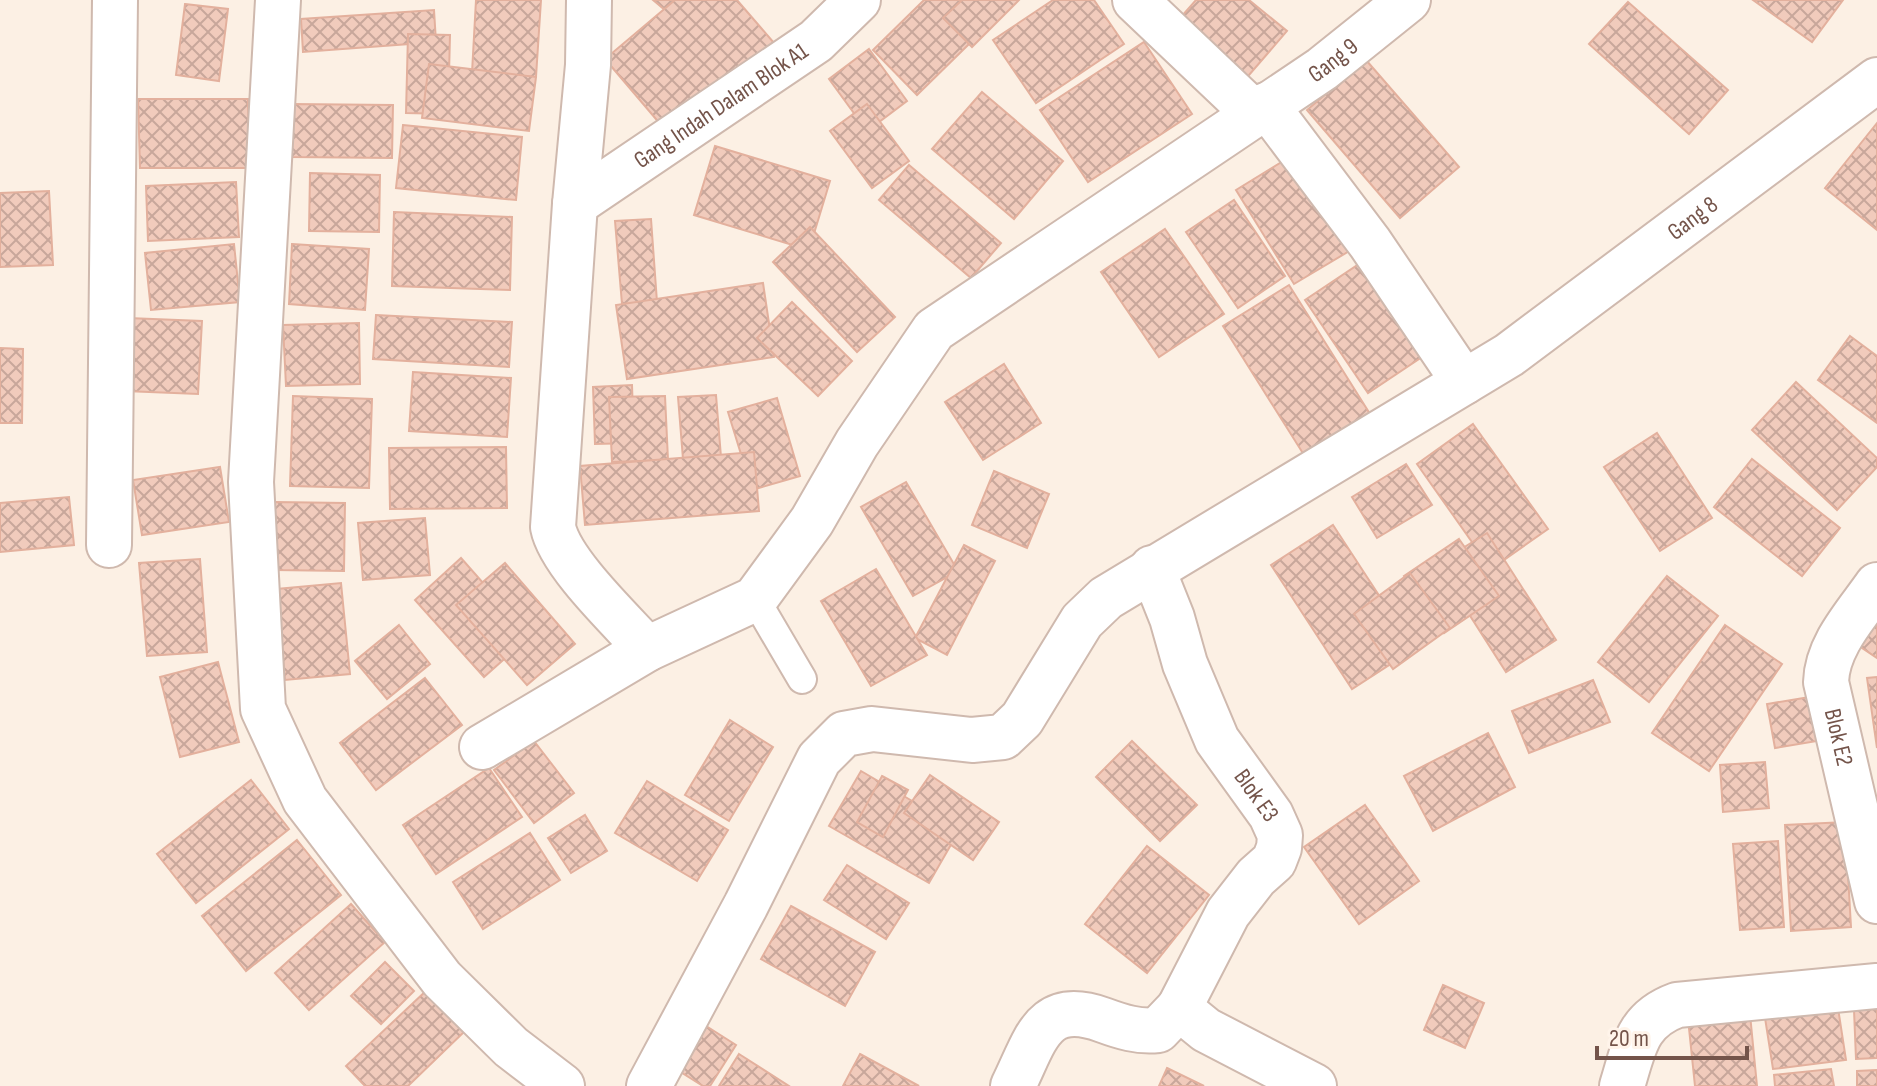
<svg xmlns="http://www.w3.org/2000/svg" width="1877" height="1086" viewBox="0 0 1877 1086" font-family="'Sofia Sans Condensed',sans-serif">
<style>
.building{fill:url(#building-cross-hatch);stroke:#e3b09d;stroke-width:2}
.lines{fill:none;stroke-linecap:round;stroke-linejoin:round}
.service-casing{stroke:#cfb9ae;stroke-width:32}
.minor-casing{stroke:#cfb9ae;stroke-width:48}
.service{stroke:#fff;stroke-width:28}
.minor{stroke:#fff;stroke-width:44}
.labels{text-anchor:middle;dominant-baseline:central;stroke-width:8;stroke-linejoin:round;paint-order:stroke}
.street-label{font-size:24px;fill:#74544a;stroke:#fff4ea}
</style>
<defs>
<pattern id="building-cross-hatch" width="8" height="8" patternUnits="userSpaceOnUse" patternTransform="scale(2)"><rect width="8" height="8" fill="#f1cbbc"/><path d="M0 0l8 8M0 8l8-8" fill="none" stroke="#c8a79b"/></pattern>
</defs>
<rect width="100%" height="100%" fill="#fcf0e4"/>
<g class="building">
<polygon points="476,0 541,0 536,77 472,73"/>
<polygon points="653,0 705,0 684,26"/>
<polygon points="675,0 737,0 774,43 667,132 605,59"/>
<polygon points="924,0 1014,0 917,95 873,50"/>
<polygon points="962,0 1019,0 972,47 943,18"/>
<polygon points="1053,0 1094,0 1124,44 1036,103 993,40"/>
<polygon points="1196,0 1249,0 1287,31 1243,82 1181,17"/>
<polygon points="1753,0 1843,0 1812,42"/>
<polygon points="1628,2 1728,90 1689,134 1589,44"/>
<polygon points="185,4 228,9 219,81 176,75"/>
<polygon points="434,10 436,42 303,52 301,19"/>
<polygon points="408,34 450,35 448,114 406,113"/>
<polygon points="1144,42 1192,114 1088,182 1040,110"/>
<polygon points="869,49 907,101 867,131 829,79"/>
<polygon points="1366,60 1459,167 1400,218 1307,110"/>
<polygon points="429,64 536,77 529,131 422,118"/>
<polygon points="982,92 1063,161 1014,219 932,149"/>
<polygon points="138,99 248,99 249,168 140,168"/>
<polygon points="292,104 393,105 392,158 291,157"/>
<polygon points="867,104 909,161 872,188 830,131"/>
<polygon points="1877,123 1877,230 1825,188"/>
<polygon points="403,125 522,137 516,200 396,188"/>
<polygon points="715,146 830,181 809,250 694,215"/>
<polygon points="1293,155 1351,250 1294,284 1236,190"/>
<polygon points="909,165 1001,243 971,278 879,200"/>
<polygon points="310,173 380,175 379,232 309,231"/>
<polygon points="236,182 239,237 148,241 146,186"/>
<polygon points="49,191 53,265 0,267 0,193"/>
<polygon points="1234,200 1285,276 1238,308 1186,232"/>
<polygon points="394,212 512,217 510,290 392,286"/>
<polygon points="651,219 657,302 622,304 615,221"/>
<polygon points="810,227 895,317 857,352 773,262"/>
<polygon points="1165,229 1224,314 1159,357 1101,272"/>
<polygon points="234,244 240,302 151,310 145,253"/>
<polygon points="292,244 369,249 365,310 289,304"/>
<polygon points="1368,258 1431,351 1368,393 1305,300"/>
<polygon points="763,283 774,357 627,379 616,305"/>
<polygon points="1289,285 1370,414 1304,455 1223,326"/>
<polygon points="792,302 852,361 818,396 757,338"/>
<polygon points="376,315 512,322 509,367 373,359"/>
<polygon points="128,318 202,321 198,394 125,391"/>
<polygon points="359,323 360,384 286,386 283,325"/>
<polygon points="1850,336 1877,356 1877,423 1818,380"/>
<polygon points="0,348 23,349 22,423 0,423"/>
<polygon points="1004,364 1041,423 983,460 945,402"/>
<polygon points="413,372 511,378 507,437 409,431"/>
<polygon points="1796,382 1877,458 1877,467 1837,510 1752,430"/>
<polygon points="632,385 634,443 595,444 593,387"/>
<polygon points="716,395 721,457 683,459 678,397"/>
<polygon points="293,396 372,399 369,488 290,486"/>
<polygon points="665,396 668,460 612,462 609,397"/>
<polygon points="777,398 800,476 752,490 728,412"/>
<polygon points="1473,424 1548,529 1491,569 1417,464"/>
<polygon points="1657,433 1712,518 1660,551 1604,467"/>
<polygon points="506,447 507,508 390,509 389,448"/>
<polygon points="754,452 759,511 585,525 580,466"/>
<polygon points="1752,459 1840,528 1802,576 1714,507"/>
<polygon points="1406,464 1432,505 1377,538 1352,497"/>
<polygon points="220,467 229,522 142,535 133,480"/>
<polygon points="994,471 1049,494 1027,548 972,525"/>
<polygon points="906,482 958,571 913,596 861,507"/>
<polygon points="69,497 74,545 0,552 0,503"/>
<polygon points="275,502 345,503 344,571 275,570"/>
<polygon points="425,518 430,575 363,580 358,523"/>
<polygon points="1333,525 1414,649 1352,689 1271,565"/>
<polygon points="1487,533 1556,640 1506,672 1437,564"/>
<polygon points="1459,539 1499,596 1444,633 1404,576"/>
<polygon points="964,545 995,561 947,655 915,638"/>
<polygon points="461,558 530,636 484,677 415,600"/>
<polygon points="200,559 207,652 147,656 139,563"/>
<polygon points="505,563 575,644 527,685 456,605"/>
<polygon points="876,569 927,655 871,686 821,601"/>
<polygon points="1410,573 1450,628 1393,669 1354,614"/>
<polygon points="1667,576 1718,616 1649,702 1598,662"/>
<polygon points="341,583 350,674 285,680 277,589"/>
<polygon points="1877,619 1877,658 1859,646"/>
<polygon points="399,625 430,664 387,699 355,661"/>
<polygon points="1725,625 1782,664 1709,771 1652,733"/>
<polygon points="218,662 239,742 180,757 160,677"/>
<polygon points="1877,677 1877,748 1867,678"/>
<polygon points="425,678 462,725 376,790 340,743"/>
<polygon points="1593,680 1610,722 1529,753 1512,711"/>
<polygon points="1816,696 1823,740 1775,748 1767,704"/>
<polygon points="730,720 773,747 729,821 685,795"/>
<polygon points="1488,733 1515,787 1433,831 1404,776"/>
<polygon points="534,741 574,793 534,823 494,770"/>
<polygon points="1132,741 1197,805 1160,841 1096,777"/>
<polygon points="1765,762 1769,808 1723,812 1720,765"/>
<polygon points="489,768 522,817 436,874 403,825"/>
<polygon points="861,771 960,829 929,883 829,826"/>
<polygon points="930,775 999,822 973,860 904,813"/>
<polygon points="882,776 908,790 883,837 857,822"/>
<polygon points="251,780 289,829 196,903 157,854"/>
<polygon points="647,781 728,830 697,881 615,833"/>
<polygon points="1365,805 1419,881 1359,924 1304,847"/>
<polygon points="585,815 607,851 571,873 548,838"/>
<polygon points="1845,822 1851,927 1791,931 1785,825"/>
<polygon points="530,833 560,880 483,929 453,882"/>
<polygon points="297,840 341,895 246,971 202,916"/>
<polygon points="1778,841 1784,927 1740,930 1733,844"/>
<polygon points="1147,846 1209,895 1147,973 1085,924"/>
<polygon points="847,865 909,903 886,939 824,900"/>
<polygon points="351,904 385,942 309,1010 275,973"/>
<polygon points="791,906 875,952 845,1006 761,959"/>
<polygon points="385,962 414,991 381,1024 351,996"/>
<polygon points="1443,985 1484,1003 1465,1048 1424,1030"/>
<polygon points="427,990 466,1030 408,1086 365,1086 346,1066"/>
<polygon points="1836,995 1846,1060 1773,1069 1763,1005"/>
<polygon points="1749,1004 1757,1086 1695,1086 1687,1009"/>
<polygon points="1877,1009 1877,1058 1856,1059 1854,1010"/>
<polygon points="692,1017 736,1045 710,1086 703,1086 663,1061"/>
<polygon points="739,1054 789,1086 719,1086"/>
<polygon points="860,1054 919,1086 843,1086"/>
<polygon points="1167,1068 1204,1086 1159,1086"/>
<polygon points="1831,1069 1834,1086 1775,1086 1774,1075"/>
<polygon points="1877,1070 1877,1086 1857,1086 1857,1071"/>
</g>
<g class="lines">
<defs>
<polyline id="service" points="755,599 802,679"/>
<g id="minor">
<polyline points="278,0 251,482 263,709 305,800 442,979 511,1047 562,1086"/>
<path d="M589,0l-1,65 -13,139 -22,323c7,36 69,94 94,122"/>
<polyline points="1135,0 1254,113"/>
<polyline points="1266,105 1370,243 1464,382"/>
<path id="s1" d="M575,204l241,-163 42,-41"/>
<polyline points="109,545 115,0"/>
<path id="s2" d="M1152,568l20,50 13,46 32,76 54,75 9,20 -1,13 -5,13 -18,16 -28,36 -49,95"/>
<path id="s3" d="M1877,585c-20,29 -50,60 -51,97l51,219"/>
<path id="s4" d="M482,747l165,-98 108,-50 57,-78 45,-78 77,-113 388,-261 86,-69"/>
<path id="s5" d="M649,1086l97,-181 73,-146 25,-25 28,-5 100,11 31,-3 19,-18 60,-98 24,-23 403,-243 368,-275"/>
<path d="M1013,1086c23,-46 29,-88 90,-66 19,7 35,12 55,10l21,-22 27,22 108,56"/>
<path d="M1622,1086c12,-38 14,-66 55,-81l200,-19"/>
</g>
</defs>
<use href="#service" class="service-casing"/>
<use href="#minor" class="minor-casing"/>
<use href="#service" class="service"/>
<use href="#minor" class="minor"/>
</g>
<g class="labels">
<g class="street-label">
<text stroke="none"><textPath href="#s4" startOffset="1116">Gang 9</textPath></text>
<text stroke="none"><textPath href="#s1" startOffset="176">Gang Indah Dalam Blok A1</textPath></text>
<text stroke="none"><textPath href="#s5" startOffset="1438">Gang 8</textPath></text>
<text stroke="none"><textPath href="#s3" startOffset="168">Blok E2</textPath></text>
<text stroke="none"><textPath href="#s2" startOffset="252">Blok E3</textPath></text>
</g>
</g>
<path d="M1597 1046v12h150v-12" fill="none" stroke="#74544a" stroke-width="4"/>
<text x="1609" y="1046" font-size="24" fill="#74544a" stroke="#fff4ea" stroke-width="6" paint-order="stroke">20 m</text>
</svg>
